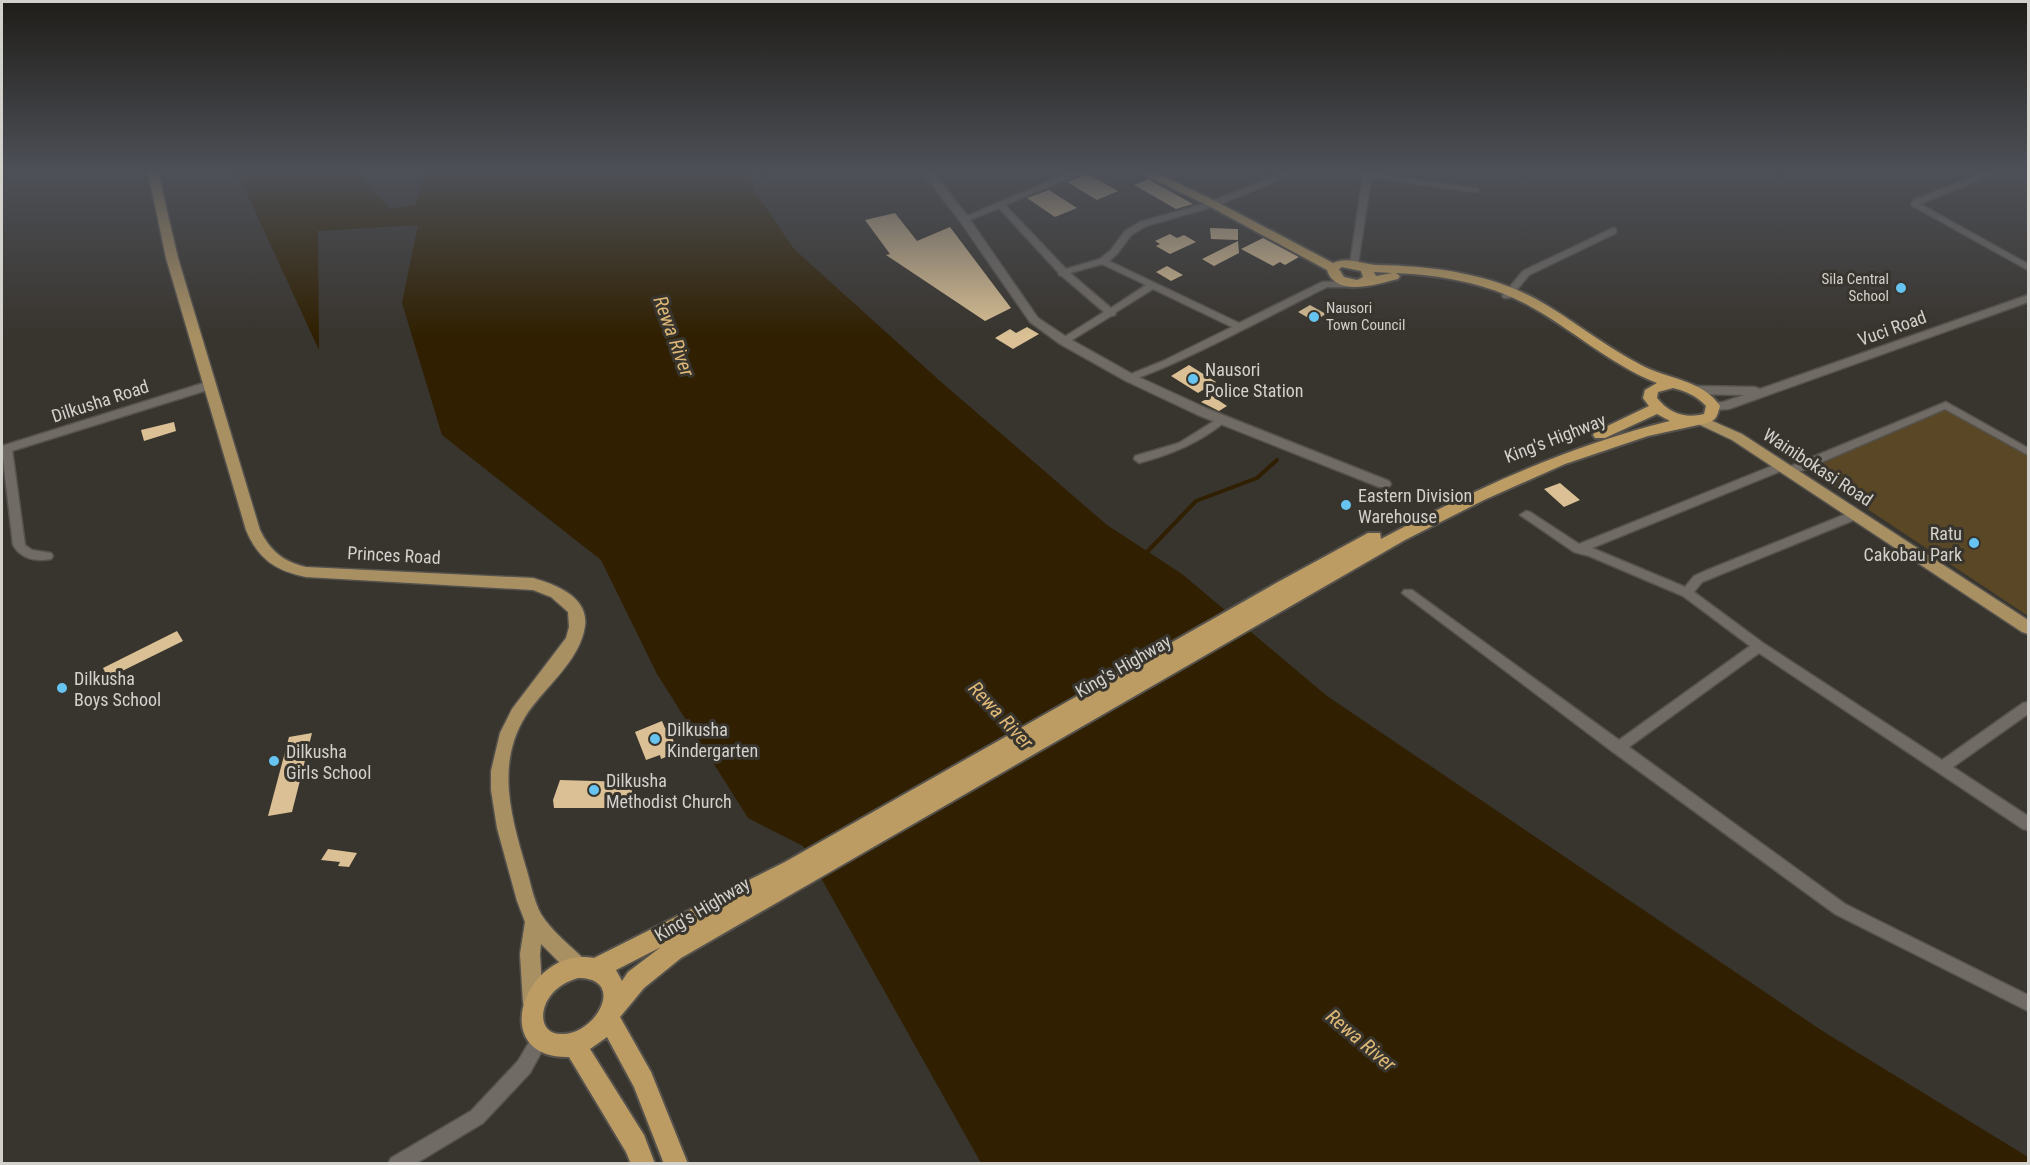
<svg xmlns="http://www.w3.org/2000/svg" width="2030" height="1165" viewBox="0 0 2030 1165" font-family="'Roboto Condensed',sans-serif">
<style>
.green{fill:#5a4725}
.water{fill:#302001}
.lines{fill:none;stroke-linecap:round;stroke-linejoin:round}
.stream{stroke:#302001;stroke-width:4}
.building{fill:#dac094}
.minor-casing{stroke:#55524d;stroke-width:3}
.tertiary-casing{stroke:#55524d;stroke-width:3}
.secondary-casing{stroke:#55524d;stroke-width:3}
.primary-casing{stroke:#55524d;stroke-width:3}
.trunk-casing{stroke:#55524d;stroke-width:4}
.minor{fill:#706b64;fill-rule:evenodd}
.tertiary{fill:#706b64;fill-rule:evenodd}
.secondary{fill:#706b64;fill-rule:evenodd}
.primary{fill:#a99063;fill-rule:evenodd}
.trunk{fill:#bc9c62;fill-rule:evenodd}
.poi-dot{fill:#67c4f0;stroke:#38342e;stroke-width:2}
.labels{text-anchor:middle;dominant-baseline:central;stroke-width:6;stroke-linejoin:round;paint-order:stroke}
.far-poi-label{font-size:15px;fill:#d3d1cc;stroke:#38342e;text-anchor:end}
.street-label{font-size:18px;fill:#d3d1cc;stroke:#38342e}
.poi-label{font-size:18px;fill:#d3d1cc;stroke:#38342e;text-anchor:start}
.water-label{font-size:20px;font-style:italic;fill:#deb876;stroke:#38342e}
</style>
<rect width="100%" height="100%" fill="#38342e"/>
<polygon class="green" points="1943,406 2028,455 2028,616 1809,470"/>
<polygon class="water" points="237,172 356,172 390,209 415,205 426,172 747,172 755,192 794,249 940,381 1107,525 1182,574 1327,696 1824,1032 2028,1157 2028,1163 981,1163 803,846 748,818 657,674 601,560 442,435 402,303 418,225 318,231 319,350"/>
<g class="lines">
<polyline class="stream" points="1147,552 1196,501 1257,478 1277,460"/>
</g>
<g class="building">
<polygon points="1088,174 1118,191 1097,200 1067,182"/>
<polygon points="1148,179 1193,204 1176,209 1134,185"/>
<polygon points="1049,190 1077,208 1055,217 1027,198"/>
<polygon points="895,213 917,241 950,227 1011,308 985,321 886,255 890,254 865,220"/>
<polygon points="1210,228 1238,229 1238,240 1211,239"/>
<polygon points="1170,234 1177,238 1184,235 1196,242 1170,254 1156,246 1160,244 1155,241"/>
<polygon points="1263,238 1299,257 1285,265 1280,262 1273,266 1241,249"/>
<polygon points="1238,241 1239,253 1214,266 1202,259"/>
<polygon points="1167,266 1183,275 1171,281 1156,272"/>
<polygon points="1310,305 1326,314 1314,321 1298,312"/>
<polygon points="1027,327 1039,334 1013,349 995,338 1010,329 1016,333"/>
<polygon points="1189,365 1216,382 1198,393 1171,376"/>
<polygon points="1212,396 1227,406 1219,411 1201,402"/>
<polygon points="174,422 176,431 144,441 141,430"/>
<polygon points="1560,483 1580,500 1564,507 1544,489"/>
<polygon points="177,631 183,641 108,678 103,668"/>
<polygon points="662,721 665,728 668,727 676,747 671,749 673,754 661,759 660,755 646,760 635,732"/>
<polygon points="312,733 292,812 268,816 289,737"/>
<polygon points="560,780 629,782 634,798 627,808 554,808 553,800"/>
<polygon points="328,849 357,853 349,867 338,866 340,862 321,860"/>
</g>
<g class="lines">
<defs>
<g id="minor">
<path d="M1071,172h12l-78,33 61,64 34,-10 11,-9 14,-19 15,-9 70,-20 76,-30h12l-82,34 -70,20 -15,9 -14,19 -8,7 130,62 83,-41 30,-1 5,3 -5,3h-25c-29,14 -182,96 -201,93v-4l37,-15 69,-34 -79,-38 -37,23 -1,3 -4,1 -44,27h-6v-4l43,-27 -42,-36 -3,-1 -1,-3 -59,-64 -32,13 -7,-2zM1102,264l44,21 -35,23 -41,-35z"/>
<polygon points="1359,172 1475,188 1479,190 1475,192 1371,177 1358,264 1354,267 1350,264 1363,176"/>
<polygon points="1986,172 1998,172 1920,204 2028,264 2028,270 1911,205 1914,200"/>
<polygon points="1613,228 1616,229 1616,233 1529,275 1510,298 1504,298 1502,296 1523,271"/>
<polygon points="1946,402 2028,448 2028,455 1945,409 1794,474 1786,474 1785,471 1786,468"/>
<path d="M1222,416l4,1 1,2 -1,2c-27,22 -54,33 -87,42l-5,-4 1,-3 44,-13z"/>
<path d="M7,445l5,4 13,96 7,5 19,3 2,3 -2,3c-15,3 -30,0 -38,-14l-11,-96z"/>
<polygon points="1782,462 1786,463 1787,466 1786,469 1592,548 1685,587 1694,576 1705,571 1851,512 1859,512 1861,515 1859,518 1702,582 1694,592 1763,643 1942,760 2023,703 2028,702 2028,714 1953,767 2028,816 2028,830 2023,829 1759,653 1629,747 1845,904 2028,995 2028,1011 1835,914 1613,752 1402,593 1404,590 1412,590 1619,740 1750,646 1683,596 1589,556 1574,552 1520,515 1526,511 1530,512 1579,544"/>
<polygon points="540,1032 546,1034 548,1040 530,1073 483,1123 415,1164 388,1164 391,1158 471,1111 518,1061 534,1034"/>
</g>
<g id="tertiary">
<polygon points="922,172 933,172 968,217 1038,318 1068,338 1134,375 1208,409 1389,481 1391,484 1389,487 1379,487 1198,415 1126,381 1060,344 1030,322 960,221"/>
<polygon points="210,381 216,385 214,388 2,454 2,446"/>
</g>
<polygon id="secondary" points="2028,295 2028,302 1729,409 1713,410 1707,406 1708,403 1723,402 1744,395 1695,394 1689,390 1695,386 1755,387 1760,389"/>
<g id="primary">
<path d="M148,172h10l20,86 82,272c10,21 24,32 46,37l227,11c22,6 56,19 52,48 -5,36 -42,62 -60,91 -30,49 -13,103 2,154 4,14 7,30 14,43 11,18 30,32 44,46l3,7 -3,7 -7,3 -7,-3 -30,-30 -1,10 3,49 -3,7 -7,3 -7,-3 -3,-7 -3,-49 5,-32 -8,-21 -20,-73 -6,-38v-19l9,-38 12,-24 54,-71 3,-11 -1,-15 -17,-15 -18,-7 -227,-13c-30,-6 -48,-18 -60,-47l-80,-272z"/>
<polygon points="1701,416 1742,434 2028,620 2028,634 2022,632 1732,440 1696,423 1694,420 1696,417"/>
</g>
<path id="trunk" d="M1139,172h15l63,30 116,61c14,-7 29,1 44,2 54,1 111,8 159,34 36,20 68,47 105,66 26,14 62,15 79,41 -3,10 -3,14 -13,17l-59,13 -83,28 -81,36 -79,40 -724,418 -37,30 -24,29 31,55 37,92h-24l-30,-77 -27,-50 -17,12 54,86 11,29h-24l-5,-12 -57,-95c-84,2 -44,-112 25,-99l191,-96 493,-280 90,-49h12l1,6c92,-49 187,-93 289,-118l-13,-7 -52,24h-10l-2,-3 2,-3 54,-26 -6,-8 2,-8 12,-7c-48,-19 -86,-55 -131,-79 -40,-21 -85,-29 -130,-31l4,3 -2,3c-21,5 -62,19 -71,-9l-118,-64zM1342,267l19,4 2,6 -6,3 -13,-3 -5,-8zM1374,272l18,1 -16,3zM1673,388c13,3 24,8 33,18l-2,8c-19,5 -35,-1 -47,-16l1,-6zM661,947l-33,25 -6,9 -6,-11zM578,978c49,0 18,56 -15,56 -24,1 -24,-24 -12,-39 7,-9 17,-14 27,-17z"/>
</defs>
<use href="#minor" class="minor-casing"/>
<use href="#tertiary" class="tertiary-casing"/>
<use href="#secondary" class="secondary-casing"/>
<use href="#primary" class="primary-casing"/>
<use href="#trunk" class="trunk-casing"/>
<use href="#minor" class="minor"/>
<use href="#tertiary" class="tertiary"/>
<use href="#secondary" class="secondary"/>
<use href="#primary" class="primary"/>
<use href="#trunk" class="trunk"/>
</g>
<linearGradient id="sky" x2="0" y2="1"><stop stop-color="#1f1d19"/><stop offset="0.51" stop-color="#4d5057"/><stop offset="1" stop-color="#4d5057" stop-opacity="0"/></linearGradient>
<rect width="2030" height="336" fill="url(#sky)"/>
<g class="poi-dot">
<circle cx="1901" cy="288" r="6"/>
<circle cx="1314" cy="317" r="6"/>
<circle cx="1193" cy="379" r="6"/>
<circle cx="1346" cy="505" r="6"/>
<circle cx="1974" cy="543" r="6"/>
<circle cx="62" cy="688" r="6"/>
<circle cx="655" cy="739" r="6"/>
<circle cx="274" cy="761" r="6"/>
<circle cx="594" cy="790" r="6"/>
</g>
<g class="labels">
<g class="far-poi-label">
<text x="1889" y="279">Sila Central<tspan x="1889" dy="17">School</tspan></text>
<text x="1326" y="308" text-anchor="start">Nausori<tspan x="1326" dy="17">Town Council</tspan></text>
</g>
<g class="street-label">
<text transform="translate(1892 328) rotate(-20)">Vuci Road</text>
<text transform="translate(100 401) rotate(-18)">Dilkusha Road</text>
<text transform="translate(1555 438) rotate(-21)">King's Highway</text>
<text transform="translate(1818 467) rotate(33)">Wainibokasi Road</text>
<text transform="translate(394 555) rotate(3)">Princes Road</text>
<text transform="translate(1123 666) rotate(-30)">King's Highway</text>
<text transform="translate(702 909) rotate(-31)">King's Highway</text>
</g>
<g class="poi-label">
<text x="1205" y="369">Nausori<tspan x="1205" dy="21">Police Station</tspan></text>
<text x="1358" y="495">Eastern Division<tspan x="1358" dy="21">Warehouse</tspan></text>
<text x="1962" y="533" text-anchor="end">Ratu<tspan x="1962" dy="21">Cakobau Park</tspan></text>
<text x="74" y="678">Dilkusha<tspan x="74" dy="21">Boys School</tspan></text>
<text x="667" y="729">Dilkusha<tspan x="667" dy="21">Kindergarten</tspan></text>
<text x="286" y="751">Dilkusha<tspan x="286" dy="21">Girls School</tspan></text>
<text x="606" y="780">Dilkusha<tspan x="606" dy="21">Methodist Church</tspan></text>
</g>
<g class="water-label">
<text transform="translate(674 336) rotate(70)">Rewa River</text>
<text transform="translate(1001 715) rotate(47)">Rewa River</text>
<text transform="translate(1361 1040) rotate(40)">Rewa River</text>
</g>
</g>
<rect width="2030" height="1165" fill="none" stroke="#d3d1cc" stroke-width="6"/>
</svg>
